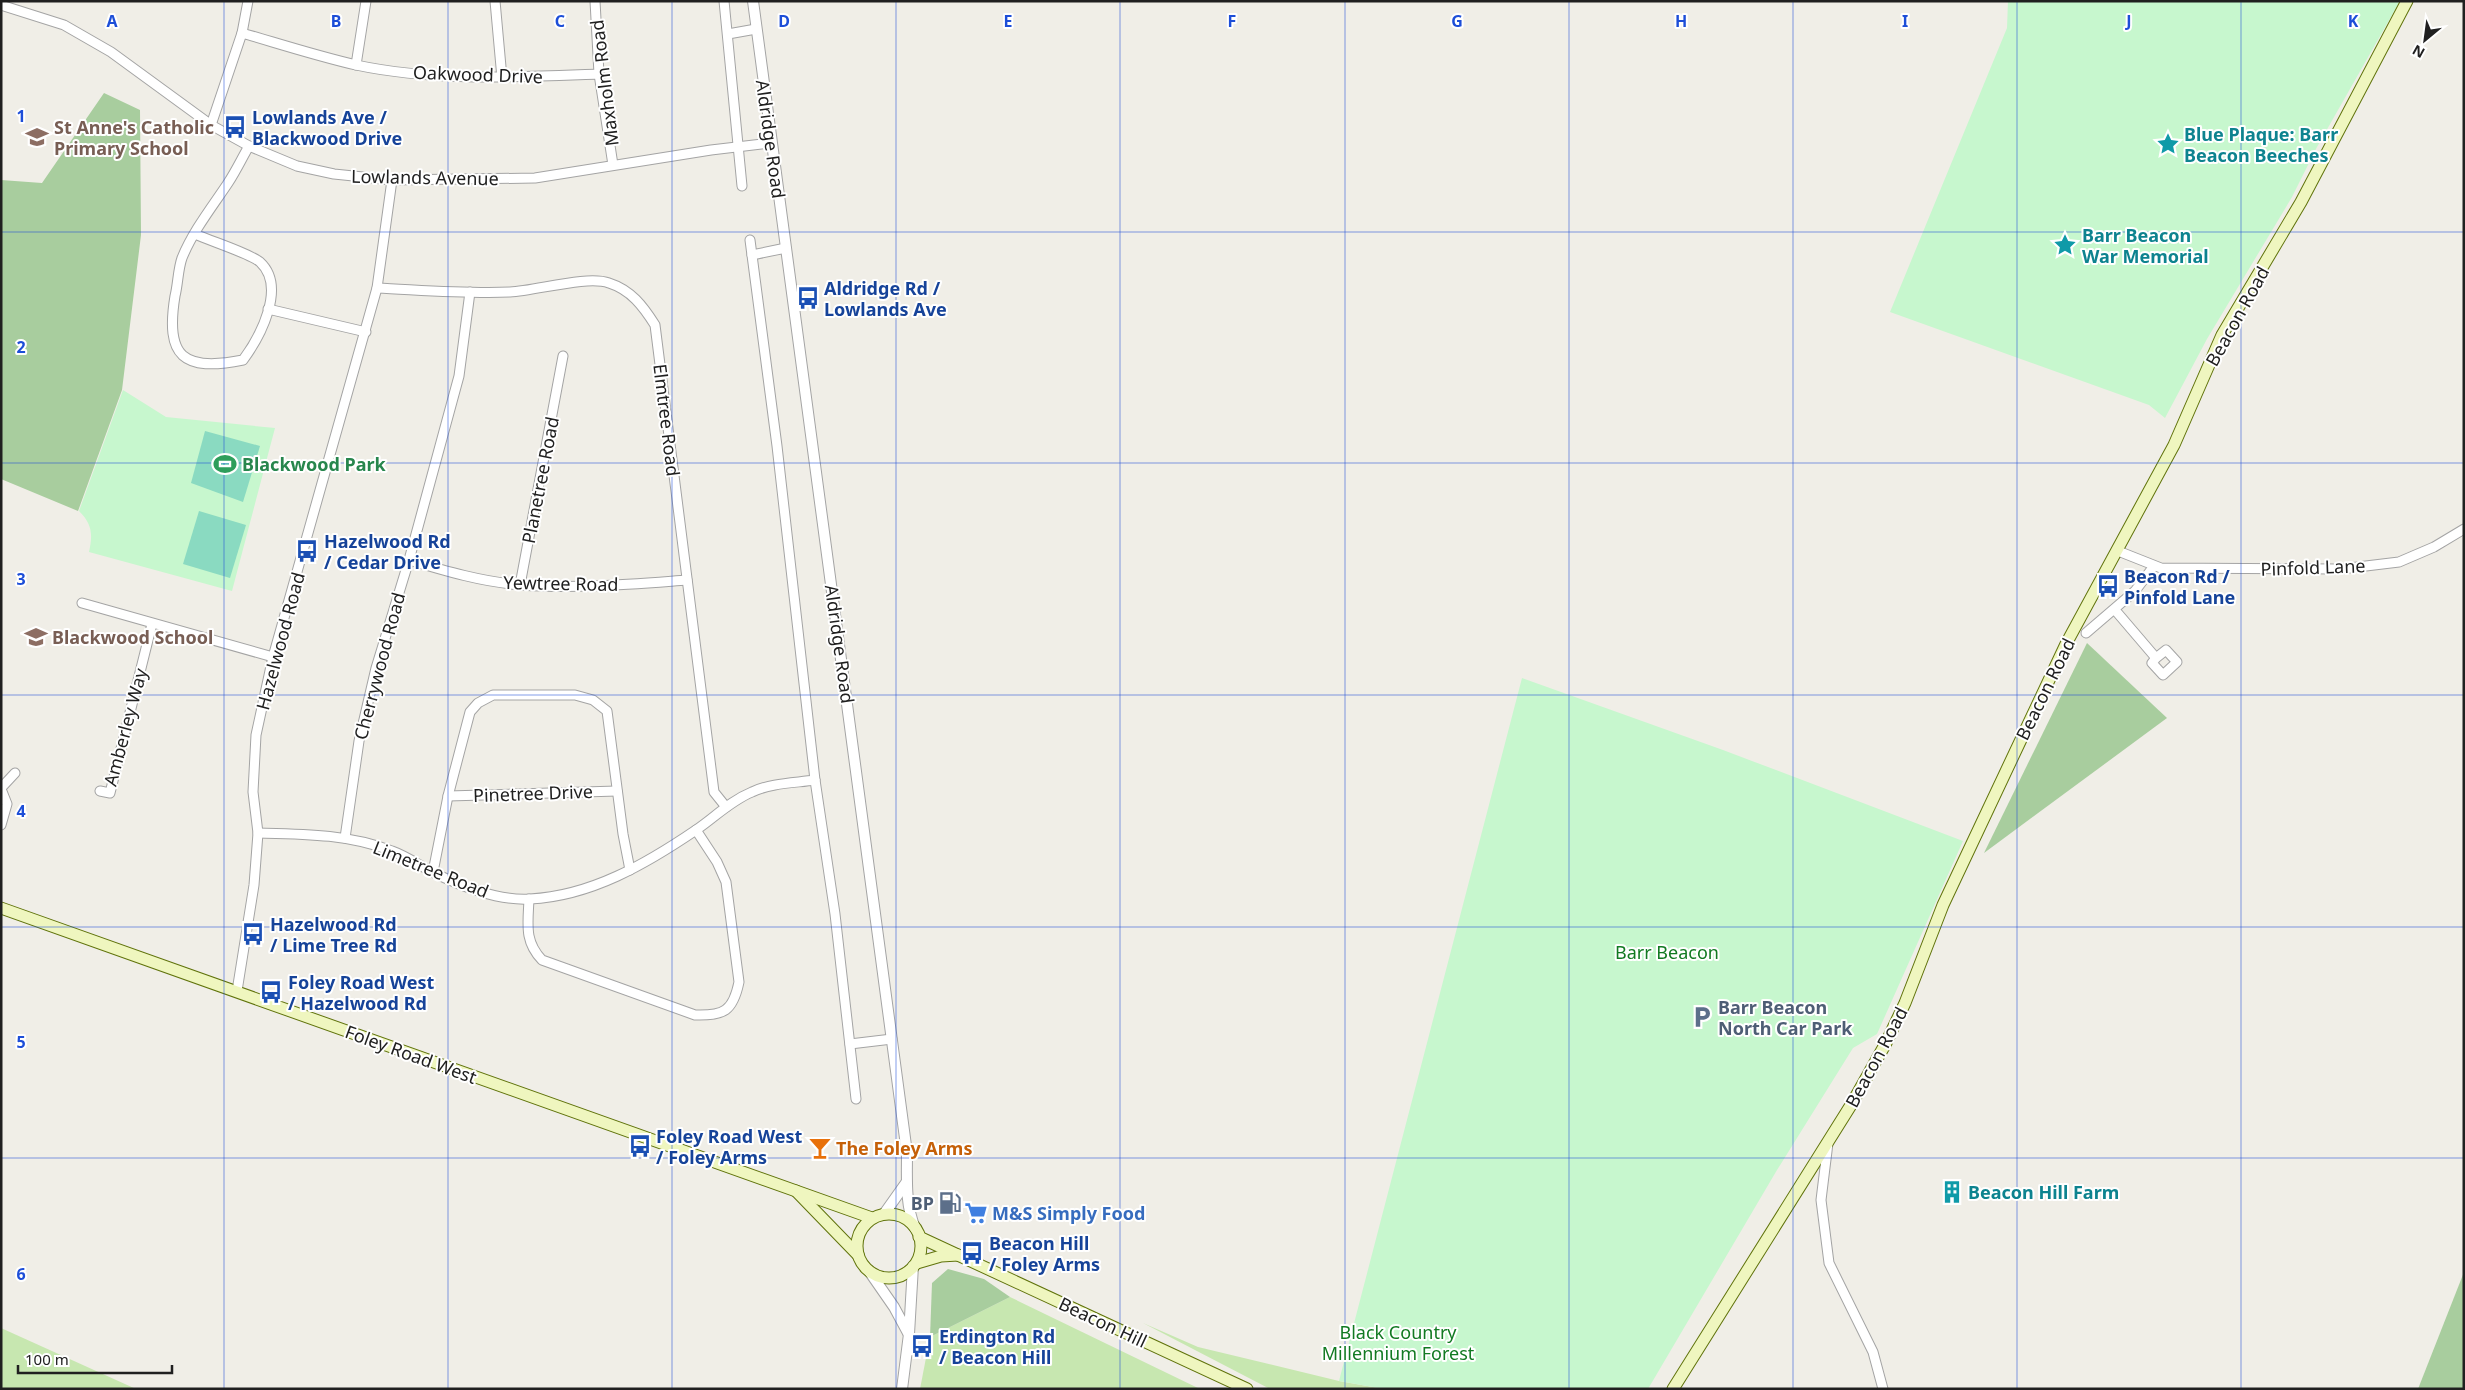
<svg xmlns="http://www.w3.org/2000/svg" width="2465" height="1390" viewBox="0 0 2465 1390" font-family="'Noto Sans',sans-serif">
<style>
.grass{fill:#c7e7b0}
.forest{fill:#a8cd9e}
.park{fill:#c7f7ce}
.pitch{fill:#8adac1}
.lines{fill:none;stroke-linecap:round;stroke-linejoin:round}
.minor-casing{stroke:#a4a4a4;stroke-width:11}
.tertiary-casing{stroke:#a4a4a4;stroke-width:12}
.secondary-casing{stroke:#60730b;stroke-width:13}
.minor{stroke:#fff;stroke-width:9}
.tertiary{stroke:#fff;stroke-width:10}
.secondary{stroke:#eff6bf;stroke-width:11}
.grid{fill:none;stroke:#1d4ed8;stroke-width:1;stroke-opacity:0.55}
.labels{text-anchor:middle;dominant-baseline:central;stroke-width:4;stroke-linejoin:round;paint-order:stroke}
.street-label{font-size:18px;fill:#202020;stroke:#fff}
.transit-label{font-size:18px;font-weight:bold;fill:#164399;stroke:#fff;text-anchor:start}
.education-label{font-size:18px;font-weight:bold;fill:#785e54;stroke:#fff;text-anchor:start}
.culture-label{font-size:18px;font-weight:bold;fill:#0d838f;stroke:#fff;text-anchor:start}
.leisure-label{font-size:18px;font-weight:bold;fill:#27864d;stroke:#fff;text-anchor:start}
.park-label{font-size:18px;fill:#127a22;stroke:#fff}
.service-label{font-size:18px;font-weight:bold;fill:#4e5e75;stroke:#fff;text-anchor:start}
.food-label{font-size:18px;font-weight:bold;fill:#c56008;stroke:#fff;text-anchor:start}
.shop-label{font-size:18px;font-weight:bold;fill:#366cbe;stroke:#fff;text-anchor:start}
.grid-label{font-size:16px;text-anchor:middle;font-weight:bold;fill:#1d4ed8;stroke:#fff;stroke-width:4;stroke-linejoin:round;paint-order:stroke}
</style>
<rect width="100%" height="100%" fill="#f0eee7"/>
<g class="grass">
<polygon points="1010,1297 1200,1389 920,1389 930,1337"/>
<polygon points="1143,1323 1198,1347 1339,1381 1384,1389 1270,1389"/>
<polygon points="1,1328 136,1389 1,1389"/>
</g>
<g class="forest">
<polygon points="104,93 140,110 141,235 122,390 78,511 1,479 1,180 42,183"/>
<polygon points="2087,643 2167,718 1984,853"/>
<polygon points="948,1269 984,1279 1010,1297 930,1337 932,1283"/>
<polygon points="2464,1272 2464,1389 2418,1389"/>
</g>
<g class="park">
<polygon points="2008,1 2400,1 2317,147 2292,197 2207,339 2165,418 2149,405 1890,312 2007,28"/>
<path d="M123,390l43,27 109,11 -43,163 -143,-39c4,-18 3,-28 -10,-41z"/>
<polygon points="1522,678 1723,750 1963,841 1877,1034 1853,1048 1777,1170 1648,1389 1384,1389 1339,1381"/>
</g>
<g class="pitch">
<polygon points="205,431 260,446 243,502 191,483"/>
<polygon points="199,511 246,525 230,578 183,564"/>
</g>
<g class="lines">
<defs>
<g id="minor">
<polyline points="495,1 502,78"/>
<polyline points="595,1 599,74 613,165"/>
<polyline points="724,1 742,186"/>
<polyline points="1,5 64,25 111,52 211,125 249,146 297,166 334,174 392,180 535,178 711,150 770,143"/>
<path d="M242,33c38,11 75,23 114,32 80,17 162,12 243,9"/>
<polyline points="728,34 756,29"/>
<polyline points="356,65 366,1"/>
<polyline points="211,125 242,33 248,1"/>
<path d="M195,234c15,7 54,19 65,28 27,25 0,75 -17,98 -60,12 -78,-3 -68,-64 3,-12 3,-27 7,-38 11,-27 30,-51 46,-75 8,-12 14,-25 21,-37"/>
<polyline points="750,240 777,446 815,780 835,914 856,1099"/>
<polyline points="752,255 786,248"/>
<path d="M377,288c44,2 89,6 133,4 26,-1 77,-17 99,-9 22,7 34,23 46,42l59,467 12,15"/>
<polyline points="268,309 366,332"/>
<polyline points="2118,551 2161,568 2341,569 2399,562 2434,547 2464,529"/>
<path d="M409,560c36,11 74,22 112,25 55,4 111,-1 166,-5"/>
<polyline points="520,585 563,356"/>
<polyline points="82,603 273,657"/>
<polyline points="2115,610 2156,658 2152,663 2163,675 2177,662 2166,650 2156,658"/>
<polyline points="2086,633 2135,591 2154,566"/>
<polyline points="1,788 15,773"/>
<polyline points="1,789 7,804 1,825"/>
<polyline points="100,791 110,793 152,624"/>
<polyline points="448,796 617,791"/>
<path d="M258,833c45,1 91,1 134,18 14,5 27,14 40,21 29,14 65,29 98,27 61,-3 116,-35 166,-69 18,-12 34,-29 56,-38 19,-9 42,-9 63,-12"/>
<polyline points="345,838 359,741 376,668 409,560 459,376 470,292"/>
<polyline points="433,872 448,796 470,712 478,703 493,695 575,695 593,700 607,711 623,834 630,870"/>
<path d="M529,899c-1,25 -5,42 13,61l153,55c29,1 38,-4 44,-33l-13,-100 -9,-20 -21,-32"/>
<polyline points="237,991 254,885 258,833 253,792 256,735 273,657 377,288 392,180"/>
<polyline points="850,1044 892,1039"/>
<polyline points="1828,1143 1821,1200 1829,1263 1873,1352 1883,1389"/>
</g>
<g id="tertiary">
<path d="M753,1l154,1152c0,25 -2,51 8,75"/>
<polyline points="884,1214 906,1183"/>
<polyline points="869,1271 894,1307 908,1333"/>
<polyline points="902,1389 909,1334 913,1266"/>
</g>
<g id="secondary">
<polyline points="1,908 872,1218"/>
<polyline points="796,1191 858,1255"/>
<circle cx="889" cy="1246" r="32"/>
<polyline points="919,1237 1247,1389"/>
<polyline points="917,1263 941,1256 958,1255"/>
<polyline points="1673,1389 1851,1105 1886,1043 1905,1003 1943,905 2066,644 2174,445 2222,335 2301,202 2407,1"/>
</g>
</defs>
<use href="#minor" class="minor-casing"/>
<use href="#tertiary" class="tertiary-casing"/>
<use href="#secondary" class="secondary-casing"/>
<use href="#minor" class="minor"/>
<use href="#tertiary" class="tertiary"/>
<use href="#secondary" class="secondary"/>
</g>
<path class="grid" d="M224,1v1388M448,1v1388M672,1v1388M896,1v1388M1120,1v1388M1345,1v1388M1569,1v1388M1793,1v1388M2017,1v1388M2241,1v1388M1,232h2463M1,463h2463M1,695h2463M1,927h2463M1,1158h2463"/>
<defs>
<symbol id="bus-bare" viewBox="-9 -9 18 18"><path d="M-5-6H5V4H4V6H2V4H-2V6H-4V4H-5ZM-3.5-4V0h7V-4ZM-3.5 1.2v1.5H-2V1.2ZM2 1.2v1.5H3.5V1.2Z" fill="#1a4fb4" stroke="#fff" stroke-width="2.5" paint-order="stroke"/></symbol>
<symbol id="school-bare" viewBox="-9 -9 18 18"><path d="M0-5L7-2L0 1L-7-2ZM-4 1L0 2.5L4 1V4Q0 6-4 4Z" fill="#8d6e63" stroke="#fff" stroke-width="2.5" paint-order="stroke"/></symbol>
<symbol id="sight-bare" viewBox="-9 -9 18 18"><path d="M0-6L1.8-2.2L6-1.7L2.9 1.2L3.7 5.4L0 3.3L-3.7 5.4L-2.9 1.2L-6-1.7L-1.8-2.2Z" fill="#0f9aa8" stroke="#fff" stroke-width="2.5" paint-order="stroke"/></symbol>
<symbol id="stadium-bare" viewBox="-9 -9 18 18"><path d="M0-5a6.5 5 0 1 0 0 10a6.5 5 0 1 0 0-10ZM-3.5-1.8h7v3.6h-7Z" fill="#2e9e5b" stroke="#fff" stroke-width="2.5" paint-order="stroke"/></symbol>
<symbol id="parking-bare" viewBox="-9 -9 18 18"><path d="M-3.5-5.5H1a3.5 3.5 0 0 1 0 7H-1V5.5H-3.5ZM-1-3.4V-.6H.8a1.4 1.4 0 0 0 0-2.8Z" fill="#5c6f8a" stroke="#fff" stroke-width="2.5" paint-order="stroke"/></symbol>
<symbol id="bar-bare" viewBox="-9 -9 18 18"><path d="M-6-5H6L.8 .8V4.5H3.5V6h-7V4.5H-.8V.8Z" fill="#e8710a" stroke="#fff" stroke-width="2.5" paint-order="stroke"/></symbol>
<symbol id="building-bare" viewBox="-9 -9 18 18"><path d="M-4-6H4V6H1V3H-1V6H-4ZM-2.5-4.3h1.7v1.8h-1.7ZM.8-4.3h1.7v1.8H.8ZM-2.5-1h1.7V.8h-1.7ZM.8-1h1.7V.8H.8Z" fill="#0f9aa8" stroke="#fff" stroke-width="2.5" paint-order="stroke"/></symbol>
<symbol id="fuel-bare" viewBox="-9 -9 18 18"><path d="M-5.5-6h7V0h2V4h1.3V-2.5L3-4.5l.8-.8L6-3V5H2.5V1h-1V6h-7ZM-4.2-4.7v3.2H.2V-4.7Z" fill="#5c6f8a" stroke="#fff" stroke-width="2.5" paint-order="stroke"/></symbol>
<symbol id="supermarket-bare" viewBox="-9 -9 18 18"><path d="M-6-5.5h2.5l.6 2H6L4.5 2H-2.5L-4.4-4H-6ZM-1.5 3.2a1.3 1.3 0 1 0 .1 0ZM3 3.2a1.3 1.3 0 1 0 .1 0Z" fill="#3f7fe0" stroke="#fff" stroke-width="2.5" paint-order="stroke"/></symbol>
</defs>
<g fill-rule="evenodd">
<use href="#bus-bare" x="219" y="111" width="32" height="32"/>
<use href="#school-bare" x="21" y="121" width="32" height="32"/>
<use href="#sight-bare" x="2152" y="128" width="32" height="32"/>
<use href="#sight-bare" x="2049" y="229" width="32" height="32"/>
<use href="#bus-bare" x="792" y="282" width="32" height="32"/>
<use href="#stadium-bare" x="209" y="448" width="32" height="32"/>
<use href="#bus-bare" x="291" y="535" width="32" height="32"/>
<use href="#bus-bare" x="2092" y="570" width="32" height="32"/>
<use href="#school-bare" x="20" y="621" width="32" height="32"/>
<use href="#bus-bare" x="237" y="918" width="32" height="32"/>
<use href="#bus-bare" x="255" y="976" width="32" height="32"/>
<use href="#parking-bare" x="1686" y="1001" width="32" height="32"/>
<use href="#bus-bare" x="624" y="1130" width="32" height="32"/>
<use href="#bar-bare" x="804" y="1132" width="32" height="32"/>
<use href="#building-bare" x="1936" y="1176" width="32" height="32"/>
<use href="#fuel-bare" x="934" y="1187" width="32" height="32"/>
<use href="#supermarket-bare" x="960" y="1197" width="32" height="32"/>
<use href="#bus-bare" x="956" y="1237" width="32" height="32"/>
<use href="#bus-bare" x="906" y="1330" width="32" height="32"/>
</g>
<g class="labels">
<g class="street-label">
<text transform="translate(478 74) rotate(2)">Oakwood Drive</text>
<text transform="translate(604 83) rotate(-97)">Maxholm Road</text>
<text transform="translate(771 139) rotate(82)">Aldridge Road</text>
<text transform="translate(425 177) rotate(1)">Lowlands Avenue</text>
<text transform="translate(2237 316) rotate(-61)">Beacon Road</text>
<text transform="translate(667 420) rotate(83)">Elmtree Road</text>
<text transform="translate(540 480) rotate(-79)">Planetree Road</text>
<text transform="translate(2313 567) rotate(-2)">Pinfold Lane</text>
<text transform="translate(561 583) rotate(1)">Yewtree Road</text>
<text transform="translate(280 641) rotate(-75)">Hazelwood Road</text>
<text transform="translate(840 644) rotate(82)">Aldridge Road</text>
<text transform="translate(379 666) rotate(-75)">Cherrywood Road</text>
<text transform="translate(2045 689) rotate(-64)">Beacon Road</text>
<text transform="translate(125 727) rotate(-75)">Amberley Way</text>
<text transform="translate(533 793) rotate(-2)">Pinetree Drive</text>
<text transform="translate(431 869) rotate(22)">Limetree Road</text>
<text transform="translate(411 1054) rotate(20)">Foley Road West</text>
<text transform="translate(1876 1057) rotate(-62)">Beacon Road</text>
<text transform="translate(1103 1322) rotate(25)">Beacon Hill</text>
</g>
<g class="transit-label">
<text x="252" y="117">Lowlands Ave /<tspan x="252" dy="21">Blackwood Drive</tspan></text>
<text x="824" y="288">Aldridge Rd /<tspan x="824" dy="21">Lowlands Ave</tspan></text>
<text x="324" y="541">Hazelwood Rd<tspan x="324" dy="21">/ Cedar Drive</tspan></text>
<text x="2124" y="576">Beacon Rd /<tspan x="2124" dy="21">Pinfold Lane</tspan></text>
<text x="270" y="924">Hazelwood Rd<tspan x="270" dy="21">/ Lime Tree Rd</tspan></text>
<text x="288" y="982">Foley Road West<tspan x="288" dy="21">/ Hazelwood Rd</tspan></text>
<text x="656" y="1136">Foley Road West<tspan x="656" dy="21">/ Foley Arms</tspan></text>
<text x="989" y="1243">Beacon Hill<tspan x="989" dy="21">/ Foley Arms</tspan></text>
<text x="939" y="1336">Erdington Rd<tspan x="939" dy="21">/ Beacon Hill</tspan></text>
</g>
<g class="education-label">
<text x="54" y="127">St Anne's Catholic<tspan x="54" dy="21">Primary School</tspan></text>
<text x="52" y="637">Blackwood School</text>
</g>
<g class="culture-label">
<text x="2184" y="134">Blue Plaque: Barr<tspan x="2184" dy="21">Beacon Beeches</tspan></text>
<text x="2082" y="235">Barr Beacon<tspan x="2082" dy="21">War Memorial</tspan></text>
<text x="1968" y="1192">Beacon Hill Farm</text>
</g>
<g class="leisure-label">
<text x="242" y="464">Blackwood Park</text>
</g>
<g class="park-label">
<text x="1667" y="952">Barr Beacon</text>
<text x="1398" y="1332">Black Country<tspan x="1398" dy="21">Millennium Forest</tspan></text>
</g>
<g class="service-label">
<text x="1718" y="1007">Barr Beacon<tspan x="1718" dy="21">North Car Park</tspan></text>
<text x="934" y="1203" text-anchor="end">BP</text>
</g>
<g class="food-label">
<text x="836" y="1148">The Foley Arms</text>
</g>
<g class="shop-label">
<text x="992" y="1213">M&amp;S Simply Food</text>
</g>
</g>
<g class="grid-label">
<text x="112" y="27">A</text>
<text x="336" y="27">B</text>
<text x="560" y="27">C</text>
<text x="784" y="27">D</text>
<text x="1008" y="27">E</text>
<text x="1232" y="27">F</text>
<text x="1457" y="27">G</text>
<text x="1681" y="27">H</text>
<text x="1905" y="27">I</text>
<text x="2129" y="27">J</text>
<text x="2353" y="27">K</text>
<text x="21" y="122">1</text>
<text x="21" y="353">2</text>
<text x="21" y="585">3</text>
<text x="21" y="817">4</text>
<text x="21" y="1048">5</text>
<text x="21" y="1280">6</text>
</g>
<rect width="2465" height="1390" fill="none" stroke="#202020" stroke-width="5"/>
<g transform="translate(2425 40) rotate(209)" stroke="#ffffff" stroke-width="4" paint-order="stroke">
<path d="M0-4L9 19L0 12L-9 19Z" fill="#202020"/>
<text y="-8" font-size="14" font-weight="bold" text-anchor="middle" fill="#202020">N</text>
</g>
<path d="M18 1365v8h154v-8" fill="none" stroke="#202020" stroke-width="2.5"/>
<text x="25" y="1365" font-size="15" fill="#202020" stroke="#ffffff" stroke-width="4" paint-order="stroke">100 m</text>
</svg>
